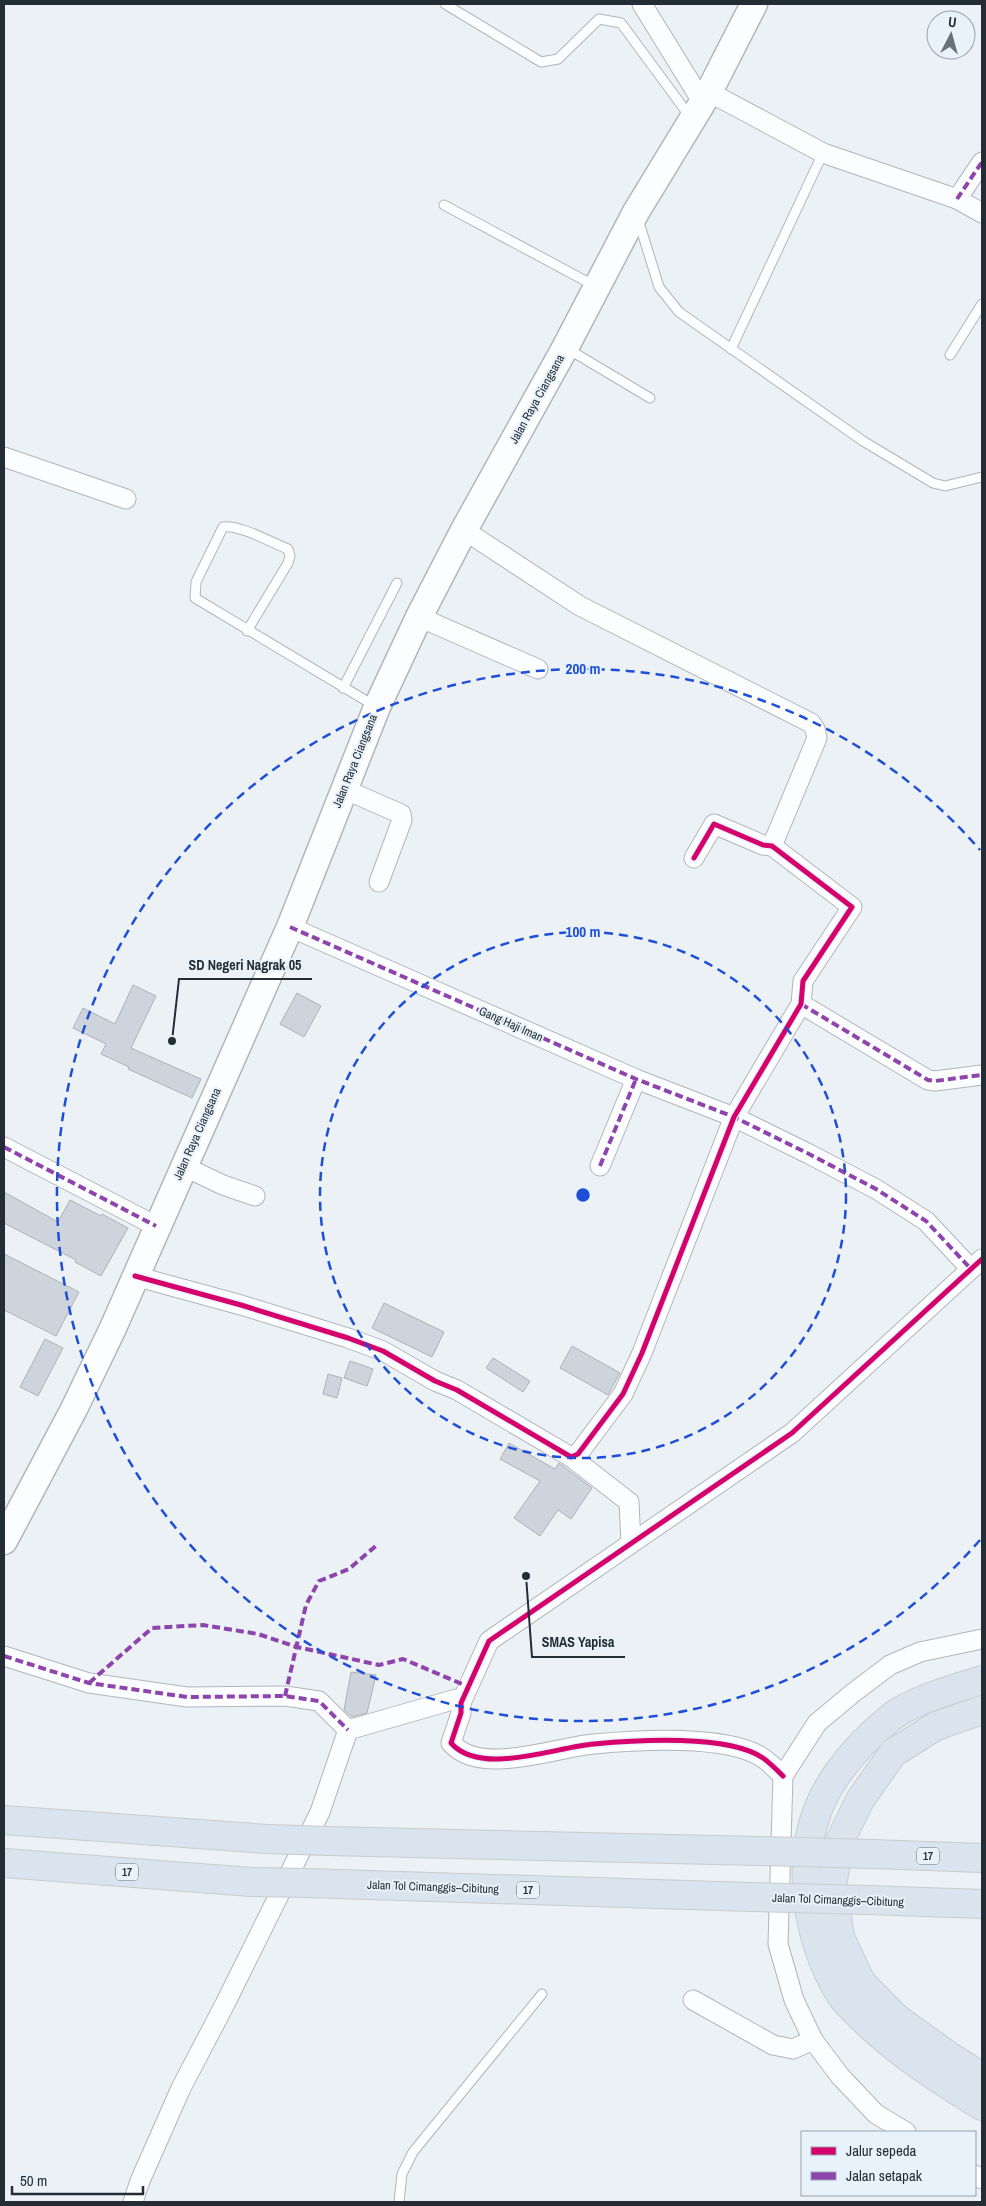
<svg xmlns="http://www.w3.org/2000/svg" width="986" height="2206" viewBox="0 0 986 2206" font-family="'Archivo Narrow',sans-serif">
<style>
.building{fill:#cdd4dc;stroke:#acb2b8}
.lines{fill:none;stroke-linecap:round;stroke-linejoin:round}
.service-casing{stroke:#afb6bc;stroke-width:11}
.minor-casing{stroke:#afb6bc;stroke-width:21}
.secondary-casing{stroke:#afb6bc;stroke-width:29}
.motorway-casing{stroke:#c8cccf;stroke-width:30}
.service{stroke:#fcfdfe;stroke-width:9}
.minor{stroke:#fcfdfe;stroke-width:19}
.secondary{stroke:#fcfdfe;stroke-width:26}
.motorway{stroke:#d9e4ee;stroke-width:28}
.motorway-bridge-casing{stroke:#c8cccf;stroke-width:30;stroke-linecap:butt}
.motorway-bridge{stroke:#d9e4ee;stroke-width:28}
.quiet{stroke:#8e44ad;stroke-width:4;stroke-dasharray:8 4;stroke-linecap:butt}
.cycleway-casing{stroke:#e8f2fa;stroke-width:8}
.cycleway{stroke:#d6006c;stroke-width:5}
.ring{fill:none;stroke:#1d4ed8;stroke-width:2.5;stroke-dasharray:9 6}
.labels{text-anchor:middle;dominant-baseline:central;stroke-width:4;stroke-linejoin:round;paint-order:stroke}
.shield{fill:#e8f2fa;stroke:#5f6870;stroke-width:1}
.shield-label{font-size:11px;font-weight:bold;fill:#242d35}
.street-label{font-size:12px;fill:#242d35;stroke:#e8f2fa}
.centre{fill:#1d4ed8;stroke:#e8f2fa;stroke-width:2.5}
.ring-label{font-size:15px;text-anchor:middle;font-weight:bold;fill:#1d4ed8;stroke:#e8f2fa;stroke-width:4;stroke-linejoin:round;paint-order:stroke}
.leader{fill:none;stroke:#242d35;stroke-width:2}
.callout-dot{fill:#242d35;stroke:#e8f2fa;stroke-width:2}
.callout-label{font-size:14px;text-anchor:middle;font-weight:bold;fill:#242d35;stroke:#e8f2fa;stroke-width:4;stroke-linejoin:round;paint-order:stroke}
</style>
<rect width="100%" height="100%" fill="#ecf1f6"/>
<g class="building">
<polygon points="133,985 156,996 131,1048 201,1079 192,1098 128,1069 129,1067 101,1054 106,1044 73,1028 83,1008 115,1024"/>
<polygon points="297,993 321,1006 304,1037 280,1024"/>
<polygon points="4,1192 58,1222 70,1200 101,1216 102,1214 128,1228 101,1276 75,1262 76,1260 4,1223"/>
<polygon points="4,1254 79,1292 56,1336 4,1310"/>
<polygon points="384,1303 444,1332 432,1357 372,1328"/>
<polygon points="45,1339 63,1348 38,1396 20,1387"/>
<polygon points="572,1346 620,1373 608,1395 560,1368"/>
<polygon points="493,1358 530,1381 523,1392 486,1368"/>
<polygon points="350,1361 373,1369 367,1386 344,1378"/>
<polygon points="328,1374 342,1378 337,1398 323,1394"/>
<polygon points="509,1443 555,1469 559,1463 592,1488 571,1519 558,1510 540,1536 514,1518 540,1481 500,1459"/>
<polygon points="351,1672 376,1675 367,1713 352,1717 344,1710"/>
</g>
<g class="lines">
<defs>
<g id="service">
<polyline points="445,4 541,62 558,59 599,19 621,23 691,118"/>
<polyline points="444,205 595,286"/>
<polyline points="638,219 659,287 679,312 863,441 933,483 945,486 982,477"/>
<polyline points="568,349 650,398"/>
<polyline points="731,349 823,153"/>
<polyline points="950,355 982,304"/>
<path d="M247,631l41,-68 2,-7 -2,-7c-16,-6 -49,-25 -65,-22l-27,55 -1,16 180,108"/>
<polyline points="343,688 397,583"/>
<polyline points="399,2202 402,2174 413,2152 542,1994"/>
</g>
<g id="minor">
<polyline points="642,4 703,103"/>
<polyline points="709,92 823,153 957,199 982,213"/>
<polyline points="957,199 982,162"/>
<polyline points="4,457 126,499"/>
<polyline points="464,530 580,606 811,723 815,729 817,738 772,846"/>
<polyline points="419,617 538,669"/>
<polyline points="344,789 401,814 402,820 379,882"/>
<polyline points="290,927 636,1079 734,1117 809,1154 876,1189 926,1221 971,1269"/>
<polyline points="801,1004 928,1080 935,1081 982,1075"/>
<polyline points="4,1147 156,1226"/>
<polyline points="183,1166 223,1185 255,1196"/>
<polyline points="600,1166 636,1079"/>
<polyline points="135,1276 241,1305 348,1338 383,1351 435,1381 457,1390 571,1457 578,1454 623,1394 642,1353 734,1117 801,1004 803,981 852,907 772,846 763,845 714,824 694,858"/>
<polyline points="571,1457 629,1502 631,1543"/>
<polyline points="4,1656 89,1683 187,1697 285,1696 319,1701 348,1730"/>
<polyline points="348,1730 456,1699 461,1703"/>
<path d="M783,1776c-6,-6 -13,-13 -20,-18 -35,-24 -127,-18 -169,-14 -39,3 -113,33 -143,-1l10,-30v-10l28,-62 303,-208 190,-174"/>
<polyline points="693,2000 773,2045 793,2049 813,2040"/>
<polyline points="906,2132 876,2114 840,2076 813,2040 794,2000 778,1944 783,1776 817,1723 853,1693 890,1665 920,1652 982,1639"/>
<polyline points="975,2175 982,2179"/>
<polyline points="133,2202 140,2181 181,2088 225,2004 320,1812 348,1730"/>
</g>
<polyline id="secondary" points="4,1541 74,1409 113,1328 290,927 377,707 419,617 464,530 565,348 636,212 709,92 754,4"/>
<g id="motorway">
<path d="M982,1680c-25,8 -66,19 -88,35 -27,21 -56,52 -71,83 -29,60 -17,140 17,196 4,7 12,14 18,20 36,37 80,65 124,92"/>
<polyline points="982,1710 936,1726 893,1753 860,1800 840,1841 832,1885 840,1937 861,1982 896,2018 949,2056 982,2077"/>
<polyline points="4,1820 268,1839"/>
<polyline points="328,1841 758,1851"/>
<polyline points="873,1854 982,1858"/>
<polyline points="4,1863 251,1882"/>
<polyline points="306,1883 751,1897"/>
<polyline points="868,1900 982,1904"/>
</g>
</defs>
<use href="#service" class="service-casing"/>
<use href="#minor" class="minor-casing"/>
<use href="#secondary" class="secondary-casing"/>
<use href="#motorway" class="motorway-casing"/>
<use href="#service" class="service"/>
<use href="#minor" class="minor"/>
<use href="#secondary" class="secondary"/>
<use href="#motorway" class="motorway"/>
<defs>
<g id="motorway-bridge">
<polyline points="268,1839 328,1841"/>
<polyline points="758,1851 873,1854"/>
<polyline points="251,1882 306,1883"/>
<polyline points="751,1897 868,1900"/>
</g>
</defs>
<use href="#motorway-bridge" class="motorway-bridge-casing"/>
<use href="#motorway-bridge" class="motorway-bridge"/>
<g class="quiet">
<polyline points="957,199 982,162"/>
<polyline points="290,927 636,1079 734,1117 809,1154 876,1189 926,1221 971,1269"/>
<polyline points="801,1004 928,1080 935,1081 982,1075"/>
<polyline points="4,1147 156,1226"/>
<polyline points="600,1166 636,1079"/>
<polyline points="4,1656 89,1683 187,1697 285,1696 319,1701 348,1730"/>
<polyline points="89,1683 152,1628 203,1625 258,1634 297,1647 379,1665 403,1659 469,1687"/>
<polyline points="285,1696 306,1605 319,1581 349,1569 378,1544"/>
</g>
<defs>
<g id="cycleway">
<polyline points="135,1276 241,1305 348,1338 383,1351 435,1381 457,1390 571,1457 578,1454 623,1394 642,1353 734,1117 801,1004 803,981 852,907 772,846 763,845 714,824 694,858"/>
<path d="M783,1776c-6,-6 -13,-13 -20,-18 -35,-24 -127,-18 -169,-14 -39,3 -113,33 -143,-1l10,-30v-10l28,-62 303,-208 190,-174"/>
</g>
</defs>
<use href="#cycleway" class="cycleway-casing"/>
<use href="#cycleway" class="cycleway"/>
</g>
<g class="ring">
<circle cx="583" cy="1195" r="263"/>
<path d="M980 1540A526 526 0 1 1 980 850"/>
</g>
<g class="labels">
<g class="shield">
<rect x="917" y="1847.5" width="22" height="17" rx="4"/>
<rect x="116" y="1863.5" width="22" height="17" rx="4"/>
<rect x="517" y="1881.5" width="22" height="17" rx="4"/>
</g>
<g class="shield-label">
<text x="928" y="1856">17</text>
<text x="127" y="1872">17</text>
<text x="528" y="1890">17</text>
</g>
<g class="street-label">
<text transform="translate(537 399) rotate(-61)">Jalan Raya Ciangsana</text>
<text transform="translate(355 761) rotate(-68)">Jalan Raya Ciangsana</text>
<text transform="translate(511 1024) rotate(24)">Gang Haji Iman</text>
<text transform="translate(197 1134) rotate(-66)">Jalan Raya Ciangsana</text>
<text transform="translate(433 1887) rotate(2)">Jalan Tol Cimanggis–Cibitung</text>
<text transform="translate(838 1900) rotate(2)">Jalan Tol Cimanggis–Cibitung</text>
</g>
</g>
<circle cx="583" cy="1195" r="8" class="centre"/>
<g class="ring-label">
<text x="583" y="674">200 m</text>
<text x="583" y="937">100 m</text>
</g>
<path class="leader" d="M172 1041L179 979H312M526 1576L532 1657H625"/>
<g class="callout-dot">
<circle cx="172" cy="1041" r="5"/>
<circle cx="526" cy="1576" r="5"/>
</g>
<g class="callout-label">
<text x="245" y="970">SD Negeri Nagrak 05</text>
<text x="578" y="1647">SMAS Yapisa</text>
</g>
<rect width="986" height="2206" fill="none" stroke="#242d35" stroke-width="10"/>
<rect x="801" y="2131" width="175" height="65" fill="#e8f2fa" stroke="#9aa3ab"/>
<rect x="811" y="2147" width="25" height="8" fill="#d6006c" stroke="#9aa3ab"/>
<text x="846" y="2156" font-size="15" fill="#242d35">Jalur sepeda</text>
<rect x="811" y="2172" width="25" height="8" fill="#8e44ad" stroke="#9aa3ab"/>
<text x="846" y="2181" font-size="15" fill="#242d35">Jalan setapak</text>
<g transform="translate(951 35) rotate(6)"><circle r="24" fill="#e8f2fa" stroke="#9aa3ab"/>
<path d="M0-4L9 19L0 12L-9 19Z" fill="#6a7279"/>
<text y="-8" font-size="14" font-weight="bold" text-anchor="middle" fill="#242d35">U</text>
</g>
<path d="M12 2186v8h131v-8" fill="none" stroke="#242d35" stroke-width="2.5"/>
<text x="20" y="2186" font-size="15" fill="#242d35" stroke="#e8f2fa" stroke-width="4" paint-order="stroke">50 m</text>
</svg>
